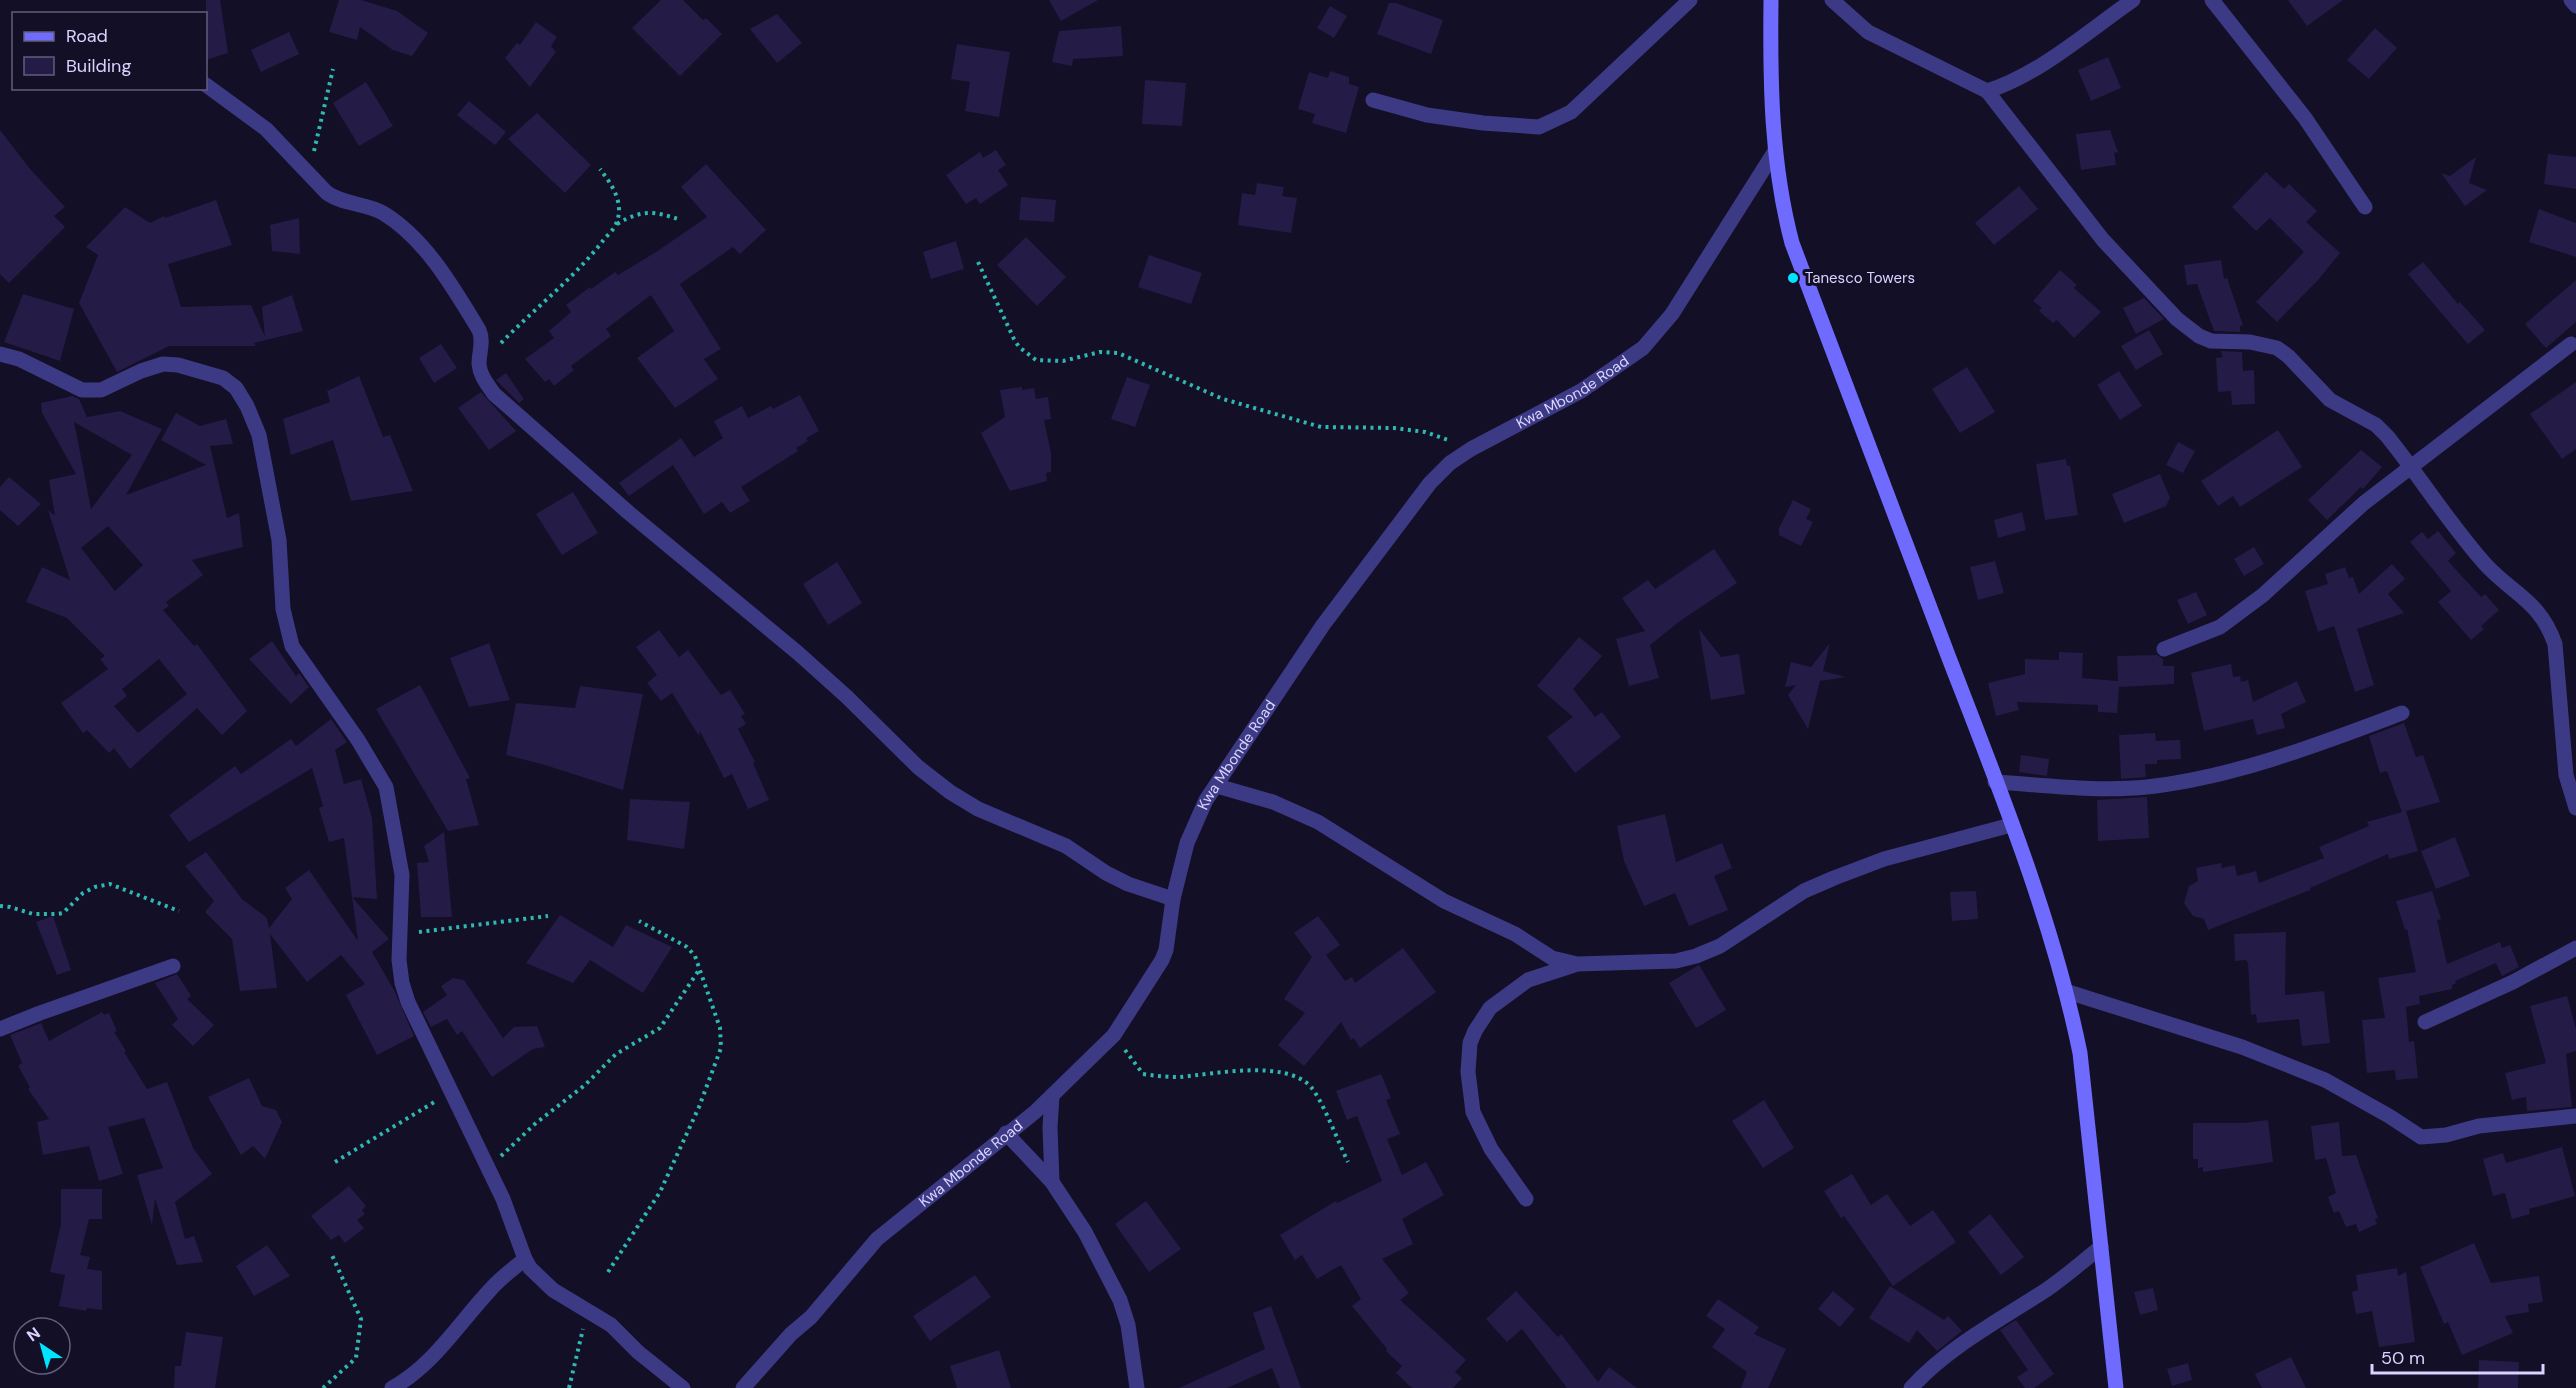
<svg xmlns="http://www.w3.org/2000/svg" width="2576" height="1388" viewBox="0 0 2576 1388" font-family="'DM Sans',sans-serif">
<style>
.building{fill:#241b47;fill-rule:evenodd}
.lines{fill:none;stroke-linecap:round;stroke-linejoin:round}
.path{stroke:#2fb8b0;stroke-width:4;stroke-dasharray:3 4.5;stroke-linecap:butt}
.street{stroke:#3d3a85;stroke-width:15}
.secondary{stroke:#6f6bff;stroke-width:15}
.poi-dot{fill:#00e5ff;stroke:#130f26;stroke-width:2}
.labels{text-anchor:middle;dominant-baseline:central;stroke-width:6;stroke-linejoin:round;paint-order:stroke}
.poi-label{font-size:15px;fill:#d9d4ff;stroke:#130f26;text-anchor:start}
.street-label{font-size:15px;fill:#d9d4ff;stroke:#130f26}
</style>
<rect width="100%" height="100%" fill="#130f26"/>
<g class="building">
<polygon points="206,0 220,0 228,53 206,60"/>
<polygon points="339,0 361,0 397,11 428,33 412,56 393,50 360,27 357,40 329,32"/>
<polygon points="661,0 683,0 703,20 706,18 722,34 680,76 632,28"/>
<polygon points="1049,0 1098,0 1061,21"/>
<polygon points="2288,0 2343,0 2307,26"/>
<polygon points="1389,3 1396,3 1443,20 1431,54 1377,34"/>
<polygon points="1330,6 1347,16 1334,38 1317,28"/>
<polygon points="777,14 802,43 777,63 750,29"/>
<polygon points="536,22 557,37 551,46 556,52 530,87 505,58 517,43 520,45"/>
<polygon points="1121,26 1123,56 1073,59 1072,66 1052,62 1059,31"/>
<polygon points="2375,28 2397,48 2369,79 2347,60"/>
<polygon points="289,32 299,54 261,72 251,50"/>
<polygon points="957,44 1010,52 999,117 965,111 970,82 951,79"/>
<polygon points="2108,57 2121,88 2091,101 2078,70"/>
<polygon points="1330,71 1349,77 1349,84 1359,87 1346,133 1312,123 1315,114 1298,109 1309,72 1328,78"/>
<polygon points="1145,80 1186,83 1182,126 1142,124"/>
<polygon points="366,82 393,126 359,146 333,103"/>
<polygon points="469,101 506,132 495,145 457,115"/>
<polygon points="537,113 591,165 565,193 508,139"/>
<polygon points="0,130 30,169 65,207 54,216 65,227 9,283 0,274"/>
<polygon points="2110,130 2118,152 2114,153 2116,165 2081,170 2076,134"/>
<polygon points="996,150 1006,165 998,170 1008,185 980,204 976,198 966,204 946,175 980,152 983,158"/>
<polygon points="2548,154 2576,157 2576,189 2544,184"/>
<polygon points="2476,157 2469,183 2487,190 2465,206 2441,173 2450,176"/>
<polygon points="706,164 766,230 740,254 733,247 680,284 721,349 704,359 718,379 675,408 637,358 674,331 651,295 606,329 611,336 571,366 574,370 554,386 549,379 545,382 525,359 554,338 549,331 571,312 566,305 590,287 591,289 615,272 618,275 656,252 707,217 681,187"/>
<polygon points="2266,172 2284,189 2289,184 2317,211 2306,222 2340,253 2319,279 2277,322 2256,302 2304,252 2270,218 2256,231 2232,207"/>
<polygon points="1257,183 1284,187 1282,196 1297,198 1291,233 1238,225 1242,193 1255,195"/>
<polygon points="2019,186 2038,209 1994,245 1975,223"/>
<polygon points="1021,197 1056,200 1054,222 1019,220"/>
<polygon points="216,200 232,245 168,264 181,307 251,305 265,337 262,307 292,295 303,331 254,343 256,346 169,346 117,372 79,303 98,255 86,247 125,207 150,223 164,216 165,218"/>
<polygon points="2539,209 2576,223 2576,257 2529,242"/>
<polygon points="299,218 300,254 272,251 270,225"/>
<polygon points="1026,237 1066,277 1037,306 997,265"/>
<polygon points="956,241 964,269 931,279 923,252"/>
<polygon points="1149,255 1202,273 1191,304 1138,287"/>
<polygon points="2221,260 2224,279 2227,278 2243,325 2240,326 2240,332 2214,331 2197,284 2187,285 2184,265"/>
<polygon points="2423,262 2458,304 2460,302 2485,330 2468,344 2408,274"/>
<polygon points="2060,270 2077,285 2074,288 2101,312 2074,338 2057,320 2053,323 2039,311 2042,308 2033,301"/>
<polygon points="2576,280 2576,322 2546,348 2525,324"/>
<polygon points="23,294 74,309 60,361 4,342"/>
<polygon points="2144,298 2164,319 2136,334 2123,308"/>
<polygon points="2149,330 2163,354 2136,370 2121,346"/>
<polygon points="441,344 457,368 434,383 419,358"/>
<polygon points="2221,351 2242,352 2243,371 2254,370 2255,404 2232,405 2231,391 2218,392 2216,358 2223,357"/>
<polygon points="1967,367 1995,412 1960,433 1932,389"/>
<polygon points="2119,371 2142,406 2120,420 2097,385"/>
<polygon points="506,373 524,399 519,403 496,380"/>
<polygon points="359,376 383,437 390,435 413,491 351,501 333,440 291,455 283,419 330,402 327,391"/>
<polygon points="1127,377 1150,385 1135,427 1111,419"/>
<polygon points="2576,382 2576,449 2562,459 2530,414"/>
<polygon points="1022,387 1022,390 1034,388 1036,399 1048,397 1051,419 1044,420 1051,453 1051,472 1046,473 1047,481 1010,491 981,433 1005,417 1000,390"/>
<polygon points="481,392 516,431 489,450 458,408"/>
<polygon points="800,395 819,431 806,438 808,441 796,448 798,451 741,487 750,501 730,513 722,502 704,514 673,465 629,496 619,483 681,438 694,457 723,438 714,421 742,406 748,418 771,406 773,409"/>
<path d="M72,396l7,3 8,18 33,-6 42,18 -36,66 80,-30 -45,-25 15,-27 24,13 26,-7 7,25 -23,2 17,72 12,-5 4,34 -51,13 11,15 -37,27 3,4 -6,4 31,36 3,-2 50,67 -25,24 -25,-27 -67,61 -16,-21 -5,5 -22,-23 -4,3 -22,-30 47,-34 -8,-10 5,-3 -38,-38 -41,-16 16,-35 28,13 -22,-70 7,6 -6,-36 27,-6 -34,-61 -1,-10zM74,422l58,33 -41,54 -7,-37zM108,526l35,39 -28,26 -34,-43zM159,659l28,35 -49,39 -24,-27 13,-10 -5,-7z"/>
<polygon points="2278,430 2302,467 2240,507 2233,496 2218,506 2201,481"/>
<polygon points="2178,442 2195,451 2183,473 2166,465"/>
<polygon points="2361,450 2382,467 2363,489 2361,487 2327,520 2308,500"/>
<polygon points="2066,459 2067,466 2070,465 2078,515 2045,520 2036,464"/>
<polygon points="2160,474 2170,498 2166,506 2124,523 2112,494"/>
<polygon points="9,477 41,504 18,526 0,510 0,487"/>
<polygon points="573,492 598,533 562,555 536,514"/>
<polygon points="1793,500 1811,509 1806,519 1813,522 1801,546 1779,535 1779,528"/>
<polygon points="2022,512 2026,530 1998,538 1994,520"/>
<polygon points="2438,531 2456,553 2448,561 2481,597 2485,594 2499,610 2481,626 2484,629 2471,640 2438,602 2451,591 2410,542 2422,532 2428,539"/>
<polygon points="2254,547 2264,564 2244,576 2234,559"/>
<polygon points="1714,549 1737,583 1680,621 1650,645 1659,678 1629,686 1616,639 1645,631 1622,598 1648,580 1655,589"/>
<polygon points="1995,561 2004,593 1978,600 1970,567"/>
<polygon points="837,562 862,603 828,625 803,584"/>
<polygon points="2392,564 2405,579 2388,594 2404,613 2357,629 2374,685 2355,692 2334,626 2318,632 2305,591 2328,584 2325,574 2345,567 2349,578 2353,577 2359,594"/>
<polygon points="2196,592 2207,615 2188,624 2177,600"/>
<polygon points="1699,629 1721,657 1739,654 1745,694 1711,700"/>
<polygon points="659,630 679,657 688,650 721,695 730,690 745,714 741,716 746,724 738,729 755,762 753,763 769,800 748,809 732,774 724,778 700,731 699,736 672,693 661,701 647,683 657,675 636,647"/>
<polygon points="1579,637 1602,656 1573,689 1595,717 1602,712 1621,737 1575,773 1547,737 1573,717 1537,686"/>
<polygon points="272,641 296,676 299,673 309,687 291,704 249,659"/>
<polygon points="489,643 510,700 469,707 450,658"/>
<polygon points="1830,643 1823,671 1846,677 1820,681 1808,729 1788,695 1796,685 1785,687 1791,662 1811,667"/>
<polygon points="2059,652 2083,653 2082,678 2118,681 2117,656 2157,655 2163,659 2163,666 2174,666 2174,684 2119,687 2117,713 2098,712 2098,705 2017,702 2019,710 1996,716 1988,683 2025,674 2025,659 2059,660"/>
<polygon points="2231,664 2233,677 2240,676 2241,682 2248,680 2253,702 2297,681 2306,702 2281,714 2285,728 2257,735 2253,719 2204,731 2191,673"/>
<polygon points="420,685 470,778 466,779 479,825 448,831 376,709"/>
<polygon points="580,686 643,694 623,790 545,765 506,755 516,703 575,708"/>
<polygon points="331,719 347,742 335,750 344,784 361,779 372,818 377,899 352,897 389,939 372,952 394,990 414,1036 377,1055 346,995 365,984 341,955 307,982 270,934 277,988 240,991 232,939 205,912 214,901 185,866 206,852 242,899 267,918 269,928 292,899 285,888 309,870 358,941 344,838 329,842 319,808 323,806 312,768 189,842 169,815 235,766 241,774 291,739 296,746"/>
<polygon points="2404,723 2416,757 2423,755 2440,802 2406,811 2418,851 2389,859 2388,854 2310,888 2310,890 2208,930 2204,919 2193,916 2184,903 2189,886 2198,881 2196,868 2221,863 2222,868 2235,865 2237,876 2256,871 2259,883 2324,858 2319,847 2369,826 2367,822 2402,812 2387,771 2380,773 2369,736"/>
<polygon points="2155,733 2156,741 2180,740 2181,759 2157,760 2157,764 2145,764 2146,777 2121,779 2119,735"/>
<polygon points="2021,755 2049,759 2047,776 2019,772"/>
<polygon points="2147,797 2149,838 2098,841 2097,800"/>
<polygon points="630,799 690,802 684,849 627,840"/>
<polygon points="1665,814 1676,862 1722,843 1732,868 1714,876 1728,910 1689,926 1675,893 1644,906 1624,861 1617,826"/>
<polygon points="444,832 452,917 421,917 417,863 429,862 424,846"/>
<polygon points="2455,837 2470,876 2436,889 2421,851"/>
<polygon points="1976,891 1978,919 1952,921 1950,892"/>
<polygon points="2432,891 2441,919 2437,920 2447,964 2500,942 2502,948 2510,945 2519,967 2502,976 2496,963 2455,981 2456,983 2452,985 2452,989 2419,996 2420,1004 2406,1007 2409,1042 2414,1041 2418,1078 2396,1080 2395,1070 2367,1073 2362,1020 2385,1018 2378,978 2416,972 2407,929 2405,930 2396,901"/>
<polygon points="560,915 613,947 626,925 672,947 643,993 590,960 573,983 526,963"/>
<polygon points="53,916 71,970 57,975 36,922"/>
<polygon points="1318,916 1340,945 1326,955 1345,981 1352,977 1355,983 1403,948 1436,992 1360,1048 1354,1038 1351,1040 1341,1022 1304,1066 1278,1045 1305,1013 1284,999 1312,957 1294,933"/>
<polygon points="2286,932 2285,995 2324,991 2330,1043 2302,1046 2299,1019 2257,1023 2256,1014 2251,1015 2248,963 2246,960 2235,961 2234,934"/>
<polygon points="1699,965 1726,1010 1696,1028 1669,983"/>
<polygon points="177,974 191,996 187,999 214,1025 193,1046 172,1025 178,1019 155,983"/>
<polygon points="453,978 464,980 503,1038 514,1027 537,1026 545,1047 533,1049 492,1077 462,1031 457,1035 447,1019 431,1027 423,1012 447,995 441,986"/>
<polygon points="2567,996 2576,1029 2576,1051 2566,1054 2572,1107 2527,1111 2526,1097 2512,1100 2505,1073 2546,1063 2530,1006"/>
<polygon points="102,1012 104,1015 109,1013 117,1031 114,1032 126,1051 124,1052 147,1089 167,1082 193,1148 212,1174 175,1202 185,1239 194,1236 203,1262 177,1265 155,1199 152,1225 137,1175 163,1168 144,1118 108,1127 123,1174 99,1181 89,1146 43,1155 37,1122 49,1119 28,1089 30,1087 18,1066 22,1063 10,1035 41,1023 49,1041"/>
<polygon points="1381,1074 1391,1098 1386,1100 1400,1134 1387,1139 1402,1175 1426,1162 1444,1195 1402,1219 1413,1244 1382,1259 1409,1293 1400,1300 1466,1360 1455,1372 1462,1378 1453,1388 1412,1388 1396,1373 1402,1366 1386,1351 1387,1349 1352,1306 1361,1299 1341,1265 1317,1279 1302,1255 1295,1260 1280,1235 1336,1201 1337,1203 1382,1181 1357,1116 1347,1120 1336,1091"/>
<polygon points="249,1078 262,1106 276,1110 282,1122 265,1159 253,1146 241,1155 208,1097"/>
<polygon points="1764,1100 1794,1148 1763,1168 1732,1121"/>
<polygon points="2268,1120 2273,1162 2203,1172 2203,1167 2198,1168 2198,1159 2193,1159 2193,1123 2244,1123"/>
<polygon points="2339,1122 2342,1156 2356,1155 2378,1218 2375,1219 2377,1224 2359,1232 2356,1224 2346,1227 2339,1211 2334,1213 2328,1197 2336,1193 2326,1158 2315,1160 2311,1126"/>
<polygon points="2562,1147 2575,1196 2529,1209 2530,1214 2512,1219 2505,1193 2493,1196 2483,1159 2503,1153 2506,1163"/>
<polygon points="1852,1174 1871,1205 1887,1194 1910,1226 1933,1210 1956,1242 1893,1286 1844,1216 1841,1218 1824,1191"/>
<polygon points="349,1186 366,1206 362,1210 365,1214 357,1220 364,1228 345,1243 339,1235 331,1240 311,1216"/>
<polygon points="61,1189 102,1189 102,1219 89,1219 80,1255 90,1257 87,1269 102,1271 102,1310 87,1308 86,1311 59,1306 65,1275 50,1272 61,1224"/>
<polygon points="1146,1201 1181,1249 1149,1272 1115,1224"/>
<polygon points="1990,1214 2024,1257 2001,1275 1968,1232"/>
<polygon points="2474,1243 2491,1283 2539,1276 2543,1302 2528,1304 2529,1312 2505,1316 2513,1333 2462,1355 2448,1322 2444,1324 2420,1267"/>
<polygon points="267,1245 290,1276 254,1296 236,1266"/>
<polygon points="2397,1268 2398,1276 2406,1272 2415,1342 2379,1347 2372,1311 2356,1314 2352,1292 2358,1290 2356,1275"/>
<polygon points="975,1275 991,1297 930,1341 913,1316"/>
<polygon points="1890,1286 1944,1320 1948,1316 1962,1331 1937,1351 1917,1330 1909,1343 1869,1318"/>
<polygon points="2153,1288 2158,1310 2140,1315 2134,1292"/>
<polygon points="1516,1291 1558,1337 1561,1334 1598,1382 1609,1367 1637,1388 1567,1388 1522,1329 1507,1342 1486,1319"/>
<polygon points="1833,1291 1855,1309 1840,1327 1818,1309"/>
<polygon points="1718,1299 1759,1327 1754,1334 1786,1349 1768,1388 1741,1388 1747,1372 1712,1347 1725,1329 1706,1316"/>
<polygon points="1271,1306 1301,1388 1280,1388 1272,1368 1227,1388 1179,1388 1265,1349 1253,1313"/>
<polygon points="2016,1320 2054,1374 2034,1388 2025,1388 2017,1377 2028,1370 2000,1330"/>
<polygon points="186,1332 223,1337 215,1388 174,1388 175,1366 181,1366"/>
<polygon points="999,1350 1011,1388 957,1388 950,1366"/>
<polygon points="2291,1357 2306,1388 2262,1388 2255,1374"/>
<polygon points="2479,1360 2519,1362 2518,1388 2478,1388"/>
<polygon points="2188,1363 2192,1380 2172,1386 2167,1369"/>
</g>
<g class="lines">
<g class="path">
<polyline points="314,151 333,69"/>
<path d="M617,224c26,-15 37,-13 64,-4"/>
<polyline points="978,262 1014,339 1019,347 1036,360 1063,361 1100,352 1118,353 1223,399 1321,427 1394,428 1425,432 1451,441"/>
<path d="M501,343c33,-34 72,-64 101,-101 4,-6 12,-12 14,-18 9,-21 -4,-39 -16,-55"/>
<polyline points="0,906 10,907 33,914 57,914 63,913 83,893 95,887 110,884 179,911"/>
<polyline points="419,932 548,916"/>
<path d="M1125,1050l18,24c13,2 25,3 37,3 34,-3 106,-18 131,10 13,16 27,55 37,75"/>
<polyline points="501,1156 536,1123 585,1085 616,1054 660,1028 699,970"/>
<polyline points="335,1162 436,1101"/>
<polyline points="608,1272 660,1192 699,1107 721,1048 720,1028 695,956 687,947 639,921"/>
<polyline points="323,1388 356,1358 361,1319 331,1253"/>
<polyline points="569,1388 583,1329"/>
</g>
<g class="street">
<path d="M1832,0l36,32 119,59 116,149 74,79 22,17 12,5 39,1 27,6 11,8 42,44 46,25 11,11c34,42 63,89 99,129 28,30 54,36 69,79l11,131 10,33"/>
<polyline points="2212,0 2305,118 2365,207"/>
<polyline points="2571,0 2576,6"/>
<path d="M206,85l60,44 61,64c17,12 39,10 56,20 43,26 71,76 96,117 5,11 0,22 0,34 1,12 9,21 15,30l135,119 169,140 49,44 71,70 32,25 28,17 88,37 40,27 22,11 45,15"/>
<path d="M1987,91c52,-16 101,-60 146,-91"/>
<polyline points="1373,100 1427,115 1483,123 1539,127 1571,112 1690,0"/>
<polyline points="0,354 19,359 82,390 101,390 141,371 163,364 178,365 223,378 236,388 247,406 259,435 279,540 283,609 292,646 358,740 386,787 402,875 399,960 402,983 408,1002 503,1199 525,1259 530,1268 553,1290 611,1325 638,1352 683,1388"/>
<polyline points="2164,649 2220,627 2263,595 2364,503 2571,344"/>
<path d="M1995,782c50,3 102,10 152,5 88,-10 173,-43 255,-74"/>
<polyline points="1217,786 1273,802 1318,822 1444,901 1515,934 1552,958 1577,964 1676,961 1696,956 1720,946 1804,891 1834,878 1884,859 2011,825"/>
<polyline points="2065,991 2242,1047 2325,1080 2389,1116 2421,1137 2446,1135 2479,1126 2576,1116"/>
<polyline points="2425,1022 2513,982 2576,948"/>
<polyline points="0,1029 40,1013 173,966"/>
<polyline points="1052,1096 1050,1127 1052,1182"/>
<polyline points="1006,1133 1052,1182 1085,1232 1120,1300 1128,1325 1137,1388"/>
<polyline points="1526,1199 1491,1149 1473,1112 1468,1072 1470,1043 1475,1031 1490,1008 1528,980 1574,965"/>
<path d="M392,1388c41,-22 67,-65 98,-98 10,-12 23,-21 35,-31"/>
<path id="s1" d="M743,1388l48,-54 20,-17 66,-78 158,-127 79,-77 48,-75 4,-10 7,-51 14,-56 19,-43 117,-175 107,-142 20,-20 21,-14 110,-58 62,-43 29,-34 103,-163"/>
<path d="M1911,1388c37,-41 89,-68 135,-98 19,-13 37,-29 55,-43"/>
</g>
<path class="secondary" d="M1771,0c-1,82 0,164 21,243 53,138 104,277 157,415 49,127 104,262 131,395l36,335"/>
</g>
<circle class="poi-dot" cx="1793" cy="278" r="6"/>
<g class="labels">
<g class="poi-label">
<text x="1805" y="278">Tanesco Towers</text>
</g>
<g class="street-label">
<text stroke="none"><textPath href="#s1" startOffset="1328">Kwa Mbonde Road</textPath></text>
<text stroke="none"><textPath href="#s1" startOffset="824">Kwa Mbonde Road</textPath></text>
<text stroke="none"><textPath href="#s1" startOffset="321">Kwa Mbonde Road</textPath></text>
</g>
</g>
<rect x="12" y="12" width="195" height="78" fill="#130f26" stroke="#625e7d" stroke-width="1.5"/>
<rect x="24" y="32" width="30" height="9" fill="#6f6bff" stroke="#625e7d" stroke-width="1.5"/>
<text x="66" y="42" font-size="18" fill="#d9d4ff">Road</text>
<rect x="24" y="57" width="30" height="18" fill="#241b47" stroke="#625e7d" stroke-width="1.5"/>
<text x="66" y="72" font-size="18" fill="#d9d4ff">Building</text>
<g transform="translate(42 1346) rotate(324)"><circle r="28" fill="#130f26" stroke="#625e7d" stroke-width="1.5"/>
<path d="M0-4.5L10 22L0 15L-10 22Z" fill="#00e5ff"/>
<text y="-9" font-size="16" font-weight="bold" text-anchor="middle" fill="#d9d4ff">N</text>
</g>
<path d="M2372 1364v9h171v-9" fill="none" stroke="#d9d4ff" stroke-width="3"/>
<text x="2381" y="1364" font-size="18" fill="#d9d4ff" stroke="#130f26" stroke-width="4.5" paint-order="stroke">50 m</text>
</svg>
